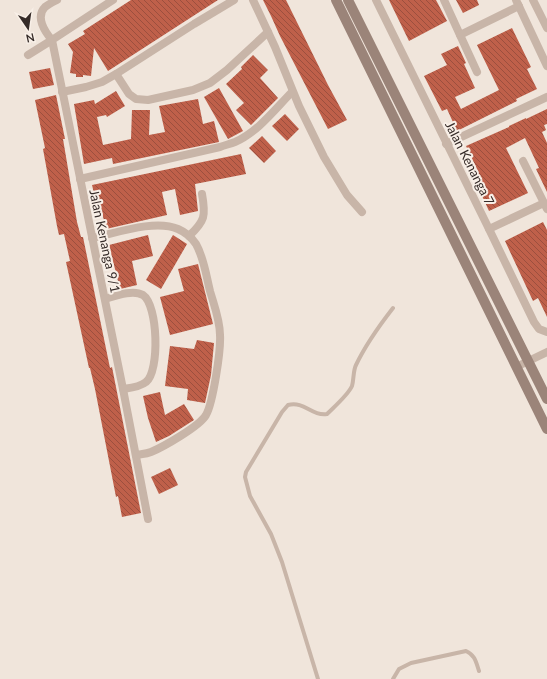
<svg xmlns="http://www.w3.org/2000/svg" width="547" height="679" viewBox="0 0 547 679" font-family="Lato,sans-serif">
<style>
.building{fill:url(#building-back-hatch)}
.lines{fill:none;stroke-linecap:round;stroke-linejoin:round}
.lane{stroke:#c8b5a8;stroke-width:4}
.street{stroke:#c8b5a8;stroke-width:8}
.secondary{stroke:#9b8479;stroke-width:10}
.labels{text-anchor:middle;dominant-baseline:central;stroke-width:4;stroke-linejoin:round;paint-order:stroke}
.street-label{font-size:13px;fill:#352b28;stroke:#f8efe7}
</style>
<defs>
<pattern id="building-back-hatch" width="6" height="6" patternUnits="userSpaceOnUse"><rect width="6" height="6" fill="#bf604a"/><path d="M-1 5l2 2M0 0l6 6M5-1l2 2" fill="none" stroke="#9c4f3e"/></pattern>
</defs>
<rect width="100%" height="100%" fill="#f0e5db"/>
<g class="building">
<polygon points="131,0 218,0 108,71 94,48 91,76 83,75 83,77 76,77 76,74 70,73 73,52 68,44 85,34 83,31"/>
<polygon points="263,0 286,0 328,85 347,120 328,129 280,36 271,16"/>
<polygon points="389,0 436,0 447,21 409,41"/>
<polygon points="456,0 477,0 479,5 463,13"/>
<polygon points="512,28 531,67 527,69 537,89 516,99 517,101 457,131 447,109 442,111 424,76 447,65 441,54 458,46 466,63 464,64 475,88 455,97 461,109 499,90 477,45"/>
<polygon points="253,55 268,70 260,78 278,98 251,125 236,110 244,103 226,84 242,69 241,67"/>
<polygon points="50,68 54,85 33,89 29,72"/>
<polygon points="219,88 243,131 228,139 204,97"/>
<polygon points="116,91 125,106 107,117 106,115 97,117 103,145 131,139 132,110 150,110 149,135 165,132 159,106 198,99 203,124 214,121 219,142 113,164 112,158 84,164 74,104 94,100 95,104"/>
<polygon points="56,95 65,139 63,139 77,222 81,237 83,237 110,368 112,367 141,513 122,517 118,496 116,497 95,389 90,368 89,368 68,271 66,262 70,261 64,234 59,235 57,226 43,149 45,148 35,100"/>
<polygon points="547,109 547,124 544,125 546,130 542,132 547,143 547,192 536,169 539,168 525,138 506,148 528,193 489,211 472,174 478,171 466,146 509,127 509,126 526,118 526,119"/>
<polygon points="285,114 299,129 287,141 272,126"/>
<polygon points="262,136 276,151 264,163 249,148"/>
<polygon points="241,154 246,174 195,184 198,211 180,215 175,189 162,192 167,215 106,229 100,204 97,205 92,185"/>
<polygon points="543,222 547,230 547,317 538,298 533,301 505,241"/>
<polygon points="148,235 153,256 132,261 137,285 120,289 109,245"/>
<polygon points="173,235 187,244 161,289 146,280"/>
<polygon points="198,264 213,324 170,335 160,297 184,291 178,269"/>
<polygon points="197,340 214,343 211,375 205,403 187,400 188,389 165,386 170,346 194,349"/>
<polygon points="160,392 165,415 184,404 194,420 169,436 156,442 148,418 143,396"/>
<polygon points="170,468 178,485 159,494 151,477"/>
</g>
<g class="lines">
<g class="lane">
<path d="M318,679l-36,-117 -11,-28 -21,-38 -5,-19 1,-5 36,-60 6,-7c17,-4 23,11 39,9 7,-7 21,-19 25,-28 2,-7 1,-15 4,-21 10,-21 23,-39 37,-57"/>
<path d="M393,679l6,-10 12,-6 55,-12c9,4 10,11 13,20"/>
</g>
<g class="street">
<polyline points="113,0 52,40 123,389 148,519"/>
<polyline points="253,0 275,47 299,106 324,157 347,195 362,212"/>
<polyline points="376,0 489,229 534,322 539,329 547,332"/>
<polyline points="444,0 477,72"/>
<polyline points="516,0 547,66"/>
<polyline points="533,0 547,28"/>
<polyline points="460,35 519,6"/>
<path d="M52,40c-7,-8 -17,-23 -7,-33 4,-3 8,-5 12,-7"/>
<polyline points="28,55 52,40"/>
<polyline points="116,74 129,94 136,99 148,100 193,90 210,83 227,70 268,32"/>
<polyline points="62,92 86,87 102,82 116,74 194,24 234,0"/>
<polyline points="446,144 547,97"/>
<polyline points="523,161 547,209"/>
<path d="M80,179l140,-32c5,-2 10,-3 15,-5 23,-10 40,-33 57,-50"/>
<polyline points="489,229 544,203"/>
<path d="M189,236c16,-15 17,-20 13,-42"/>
<path d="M92,238c24,-5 63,-19 86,-9 7,3 14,9 18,15 8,14 10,31 14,47 4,14 10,29 10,44 1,15 -7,68 -14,80 -6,11 -43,32 -55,37 -5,2 -10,2 -15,3"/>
<path d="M105,299c10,-3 28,-10 38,-4 15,10 17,76 3,87 -6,5 -16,6 -23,7"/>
<polyline points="516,367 547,352"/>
</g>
<g class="secondary">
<polyline points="336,0 547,429"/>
<polyline points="348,0 547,399"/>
</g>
</g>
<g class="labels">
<g class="street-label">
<text transform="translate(470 163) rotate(63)">Jalan Kenanga 7</text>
<text transform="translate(105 241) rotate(78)">Jalan Kenanga 9/1</text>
</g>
</g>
<g transform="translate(28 28) rotate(167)" stroke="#f8efe7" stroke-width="3" paint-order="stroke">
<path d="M0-3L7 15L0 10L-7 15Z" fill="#352b28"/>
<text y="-6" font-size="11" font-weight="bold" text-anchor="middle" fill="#352b28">N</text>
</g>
</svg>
